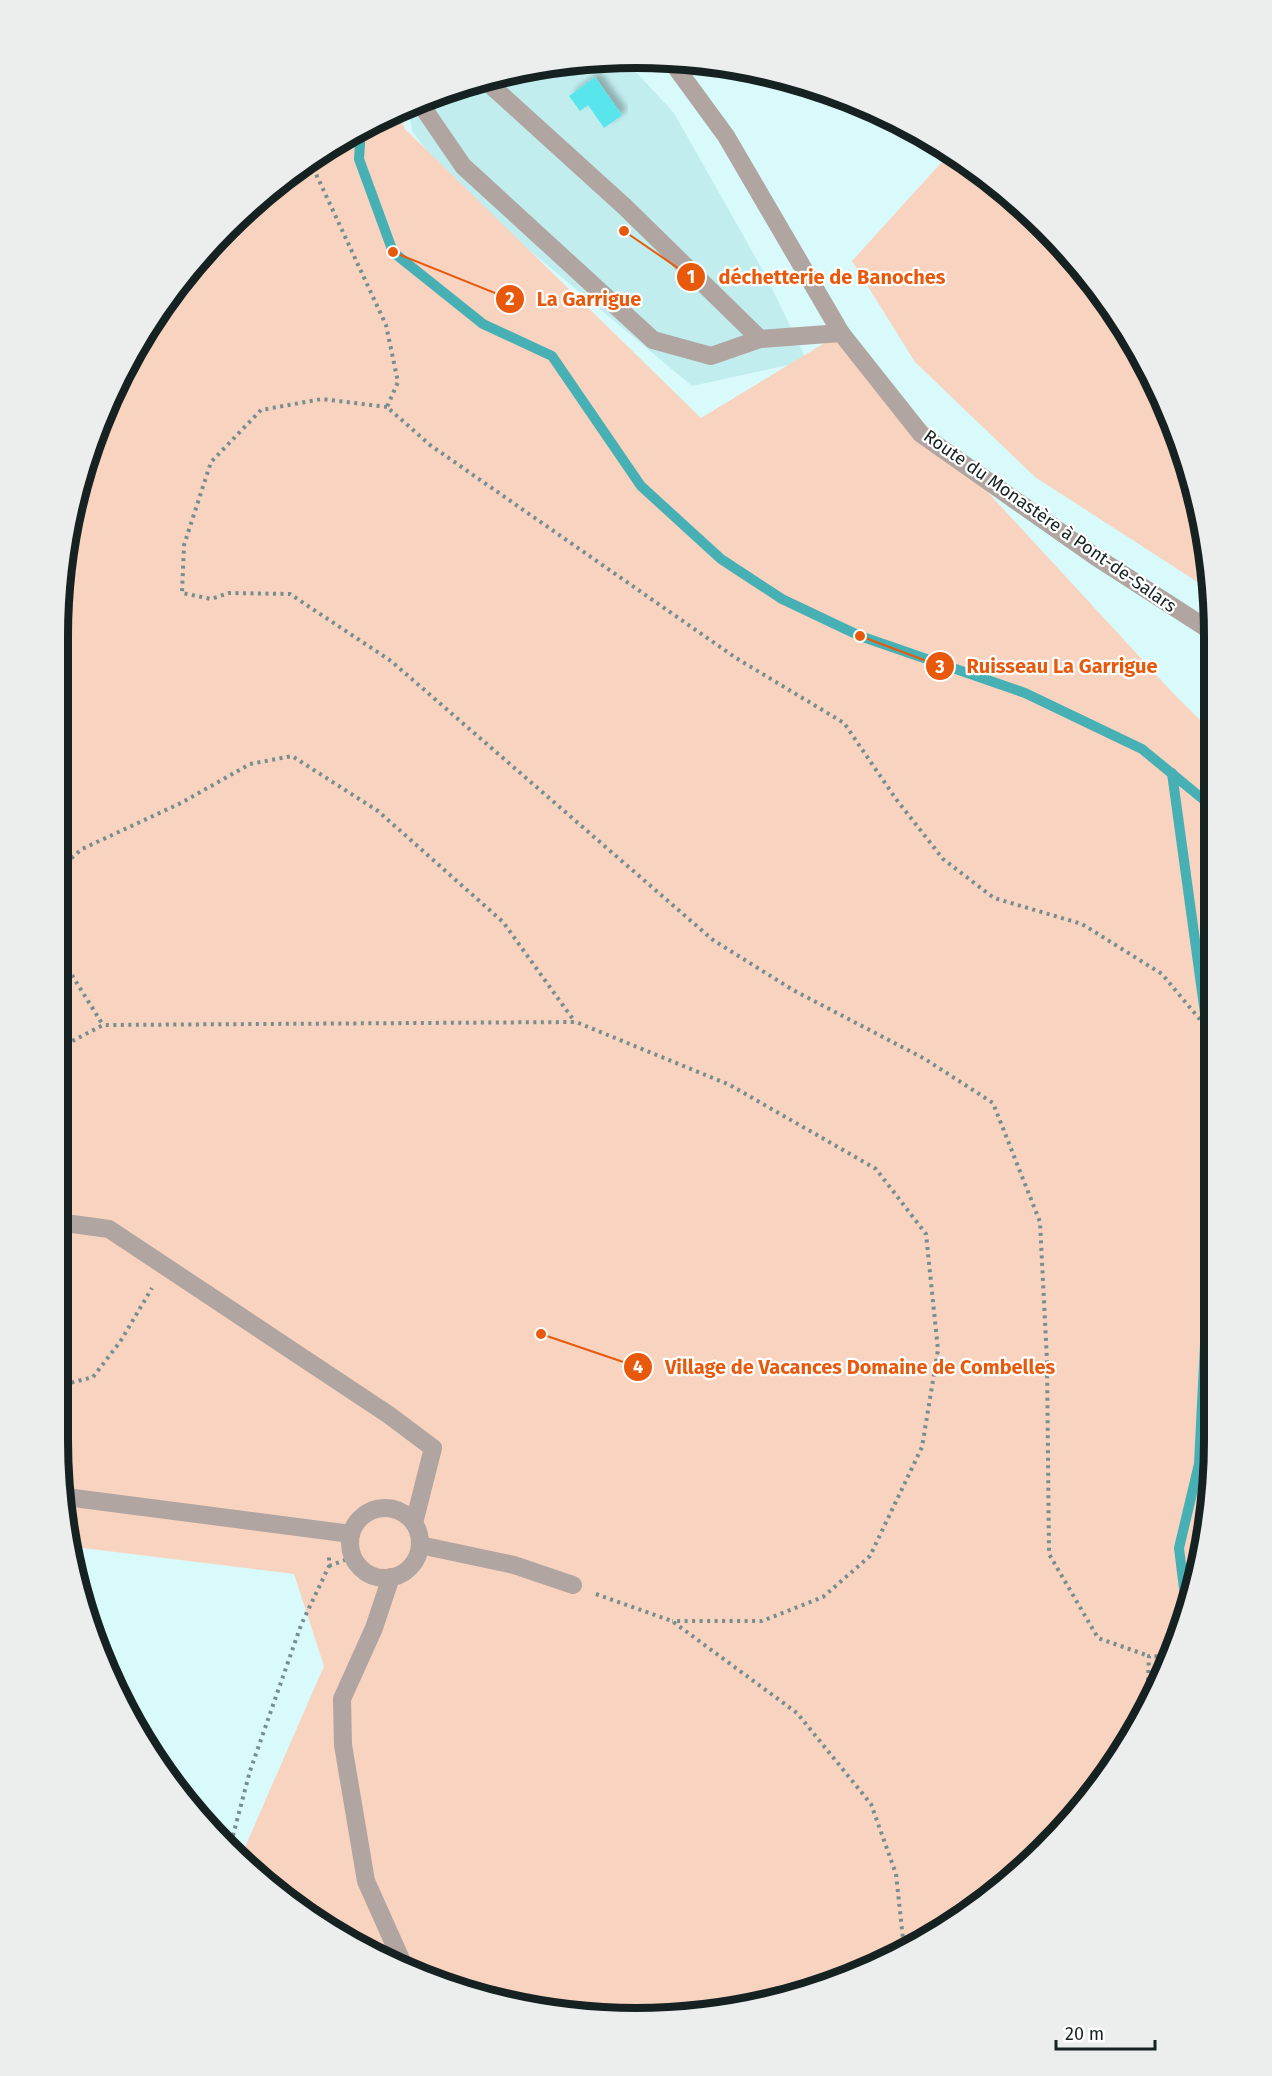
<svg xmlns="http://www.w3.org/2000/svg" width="1272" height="2076" viewBox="0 0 1272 2076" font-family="'Fira Sans',sans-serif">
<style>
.built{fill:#c2edef}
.green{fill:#f7d3c0}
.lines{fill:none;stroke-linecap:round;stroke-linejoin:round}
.stream{stroke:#47b0b4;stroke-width:10}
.building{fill:#59e5eb;filter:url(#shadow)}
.path{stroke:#778e8e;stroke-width:4;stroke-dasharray:3 4.5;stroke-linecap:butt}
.minor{stroke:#b0a5a0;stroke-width:18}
.labels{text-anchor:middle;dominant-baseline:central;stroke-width:4.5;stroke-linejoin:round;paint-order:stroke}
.street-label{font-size:18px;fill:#162222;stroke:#fff}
.rim{fill:none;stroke:#162222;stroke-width:8}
.leader{fill:none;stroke:#e8590c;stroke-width:2}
.callout-dot{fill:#e8590c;stroke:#fff;stroke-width:2}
.mark-label{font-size:18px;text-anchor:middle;font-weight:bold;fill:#fff}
.callout-label{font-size:20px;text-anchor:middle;font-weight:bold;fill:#e8590c;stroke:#fff;stroke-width:4.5;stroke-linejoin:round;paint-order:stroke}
</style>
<defs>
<filter id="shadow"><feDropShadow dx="5.5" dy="-5.5" stdDeviation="3" flood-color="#0004"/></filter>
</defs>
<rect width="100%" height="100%" fill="#d9fafb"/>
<polygon class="built" points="625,60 674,113 765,274 807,361 692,386 456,189 412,131 408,107 450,88 560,62"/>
<g class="green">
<polygon points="398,111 405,129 701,418 841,333 1173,693 1213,733 1210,1515 1171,1661 1096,1792 958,1921 822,1988 636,2019 450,1988 314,1921 242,1854 324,1666 294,1574 75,1547 57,1440 62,561 101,415 176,284 254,201 346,135"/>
<polygon points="950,153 988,176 1072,255 1138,347 1195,486 1213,592 1035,477 915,362 852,261"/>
</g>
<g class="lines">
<g class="stream">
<polyline points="361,128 359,159 393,252 483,324 552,356 641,486 721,559 782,599 860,636 1025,693 1142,749 1204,800 1213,811"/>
<polyline points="1172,773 1207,1028 1206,1099 1209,1176 1207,1304 1199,1464 1179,1548 1186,1605"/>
</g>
</g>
<polygon class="building" points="595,77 622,115 604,128 588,105 580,111 569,96"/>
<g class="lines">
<g class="path">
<polyline points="637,59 644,68"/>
<polyline points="310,161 386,325 398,382 387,407 430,445 736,658 844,723 896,799 943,859 994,898 1082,924 1162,974 1212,1034"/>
<polyline points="387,407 322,399 261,410 211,462 184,545 182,593 211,599 229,593 290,594 391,661 713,940 793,990 925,1059 993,1103 1040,1222 1047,1361 1049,1554 1098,1638 1149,1656"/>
<polyline points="1205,659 1213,665"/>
<polyline points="60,868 82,849 181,803 250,764 292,756 378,811 503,922 575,1022"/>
<polyline points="60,956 103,1025"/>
<polyline points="59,1048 103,1025 576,1022 730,1085 876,1169 926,1234 938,1350 922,1447 870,1556 823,1597 762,1621 672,1621"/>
<polyline points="57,1381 66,1384 93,1377 120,1342 152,1288"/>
<polyline points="329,1566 345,1560"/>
<polyline points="596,1594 672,1621 797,1713 871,1804 896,1874 904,1948"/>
<polyline points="1147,1703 1149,1656 1172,1657"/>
<polyline points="231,1843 250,1771 301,1625 329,1566 329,1555"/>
</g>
<g class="minor">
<polyline points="669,58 726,136 841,333 921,434 1096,557 1214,633"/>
<polyline points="485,80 625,207 760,339 841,333"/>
<polyline points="424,100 424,109 463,166 653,340 711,356 760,339"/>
<polyline points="58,1222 109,1229 389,1415 433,1448 414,1523"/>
<polyline points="66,1497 351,1534"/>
<circle cx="385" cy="1543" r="35"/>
<polyline points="420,1545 514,1565 573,1585"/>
<polyline points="391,1577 374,1628 342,1699 343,1745 366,1881 404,1966"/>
</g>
</g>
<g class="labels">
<g class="street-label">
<text transform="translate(1050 521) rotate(35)">Route du Monastère à Pont-de-Salars</text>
</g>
</g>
<path d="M0 0H1272V2076H0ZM636 68H636A568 568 0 0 1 1204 636V1440A568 568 0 0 1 636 2008H636A568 568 0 0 1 68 1440V636A568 568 0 0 1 636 68Z" fill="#eceded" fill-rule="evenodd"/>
<path class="rim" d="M636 68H636A568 568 0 0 1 1204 636V1440A568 568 0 0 1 636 2008H636A568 568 0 0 1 68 1440V636A568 568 0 0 1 636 68Z"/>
<path class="leader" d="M624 231L691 277M393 252L510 299M860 636L940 666M541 1334L638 1367"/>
<g class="callout-dot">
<circle cx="624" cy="231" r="6"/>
<circle cx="393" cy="252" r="6"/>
<circle cx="860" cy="636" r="6"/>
<circle cx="541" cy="1334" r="6"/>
<circle cx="691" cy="277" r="15"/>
<circle cx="510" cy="299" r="15"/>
<circle cx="940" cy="666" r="15"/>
<circle cx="638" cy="1367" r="15"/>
</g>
<g class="mark-label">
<text x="691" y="283">1</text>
<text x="510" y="305">2</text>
<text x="940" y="673">3</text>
<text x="638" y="1373">4</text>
</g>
<g class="callout-label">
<text x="832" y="284">déchetterie de Banoches</text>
<text x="589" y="306">La Garrigue</text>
<text x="1062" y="673">Ruisseau La Garrigue</text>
<text x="860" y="1374">Village de Vacances Domaine de Combelles</text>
</g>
<path d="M1056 2040v9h99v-9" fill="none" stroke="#162222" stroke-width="3"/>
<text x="1065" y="2040" font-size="18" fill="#162222" stroke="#ffffff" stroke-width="4.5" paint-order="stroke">20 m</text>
</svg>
